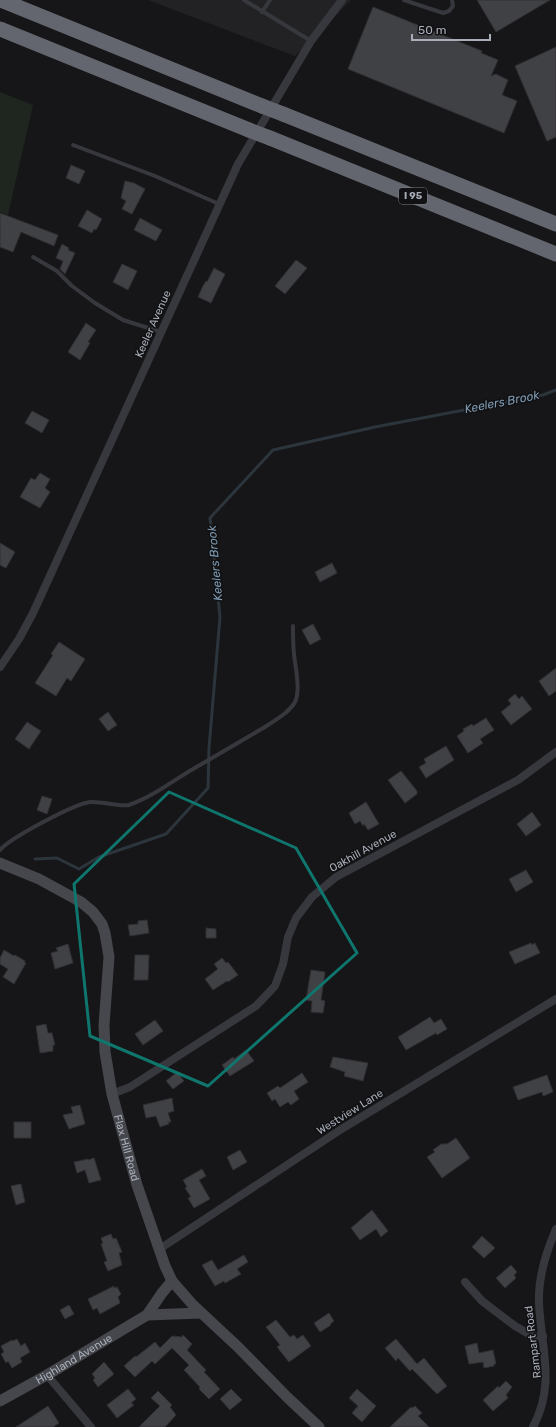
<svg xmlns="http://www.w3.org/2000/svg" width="556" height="1427" viewBox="0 0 556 1427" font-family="Rubik,sans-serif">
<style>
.built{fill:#222225}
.green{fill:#1e261f}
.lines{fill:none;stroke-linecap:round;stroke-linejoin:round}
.stream{stroke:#2c353c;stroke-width:3}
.building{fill:#404145;stroke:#303034}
.lane{stroke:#37383d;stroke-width:4}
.street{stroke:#37383d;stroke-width:8}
.secondary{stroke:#45474d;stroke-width:11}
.highway{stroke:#63666e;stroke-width:15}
.highway-bridge{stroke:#63666e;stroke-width:15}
.marked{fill:none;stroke:#0f766e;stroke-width:3;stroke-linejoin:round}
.labels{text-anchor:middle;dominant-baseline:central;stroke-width:3;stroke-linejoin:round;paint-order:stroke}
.shield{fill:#111113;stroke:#7b7e86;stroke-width:1}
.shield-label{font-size:10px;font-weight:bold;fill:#a8adb8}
.street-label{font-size:11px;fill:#a8adb8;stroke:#111113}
.water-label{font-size:12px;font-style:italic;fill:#7f9bb3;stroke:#111113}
</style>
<rect width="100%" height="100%" fill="#161618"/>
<polygon class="built" points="148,0 351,0 311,41 295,56"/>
<polygon class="green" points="0,92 33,105 8,215 0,212"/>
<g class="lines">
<polyline class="stream" points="35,859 57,858 79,869 99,857 166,834 208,788 209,748 220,617 210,518 273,450 375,427 543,395 556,390"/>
</g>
<g class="building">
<polygon points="477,0 550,0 496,32"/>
<polygon points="373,7 482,51 481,53 498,60 491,76 496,74 508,80 502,95 517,101 504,133 348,69"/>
<polygon points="556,47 556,137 547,141 515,66"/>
<polygon points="71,165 85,171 79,184 66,178"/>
<polygon points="125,181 134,183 145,189 132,214 122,209 126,201 121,198"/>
<polygon points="87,210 102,219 96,230 94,229 92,233 78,226"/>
<polygon points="0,213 58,235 54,246 21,232 13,252 0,247"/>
<polygon points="140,218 162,230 156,241 134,230"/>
<polygon points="62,244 69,248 68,250 75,253 65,274 60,269 63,261 56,258"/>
<polygon points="296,260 307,268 285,294 275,286"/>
<polygon points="122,264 137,271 128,290 113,282"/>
<polygon points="214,268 225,274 211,303 198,297 203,286 206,281 207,282"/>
<polygon points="86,323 96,330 88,342 90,343 80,360 68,352"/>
<polygon points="32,411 49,420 42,433 25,423"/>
<polygon points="40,473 50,479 45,488 50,492 40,508 20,497 31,478 35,480"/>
<polygon points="0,543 15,552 6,568 0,565"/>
<polygon points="332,563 337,573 320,582 315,572"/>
<polygon points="313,624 321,639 310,645 302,630"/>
<polygon points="59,642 85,659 71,681 67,678 56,696 35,683 53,655 51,654"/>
<polygon points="556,668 556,691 549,696 539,681"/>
<polygon points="515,694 519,699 522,696 532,709 511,725 501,712 511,704 508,700"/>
<polygon points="108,712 117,725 108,731 99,719"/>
<polygon points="486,718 494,730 480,739 483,743 468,753 457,736 464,731 463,729 472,724 473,726"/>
<polygon points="27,722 41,731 29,749 15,739"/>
<polygon points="446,746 454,760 426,778 419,767 426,763 424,759"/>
<polygon points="401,771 417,791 417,794 405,803 388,780"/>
<polygon points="42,796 52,799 47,814 37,810"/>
<polygon points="366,802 379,824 368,830 364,824 363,826 360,821 355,824 349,813"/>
<polygon points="532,812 541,825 526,836 517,824"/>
<polygon points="526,870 533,882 516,892 509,879"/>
<polygon points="147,920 149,933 130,936 128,925 138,924 138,921"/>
<polygon points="206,928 216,929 216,938 206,938"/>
<polygon points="531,943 532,945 535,943 540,953 515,964 509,952"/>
<polygon points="68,944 73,963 55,969 51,953 58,951 56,948"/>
<polygon points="4,950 14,956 15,955 25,961 24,962 26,963 14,984 3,977 8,969 0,964 0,958"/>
<polygon points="135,955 149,955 148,980 134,980"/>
<polygon points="222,958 226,963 228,962 238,975 228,982 227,981 213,990 205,979 218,969 214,964"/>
<polygon points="311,970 325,972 321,1000 325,1001 323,1013 311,1012 312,1001 306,1000"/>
<polygon points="430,1017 434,1023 441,1019 447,1029 437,1035 436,1033 406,1050 398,1037"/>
<polygon points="155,1020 163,1031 143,1045 135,1034"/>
<polygon points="46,1024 48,1033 52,1033 55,1045 53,1045 53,1051 40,1053 36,1026"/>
<polygon points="246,1050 254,1061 230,1076 222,1065 233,1057 234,1059"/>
<polygon points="333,1057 368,1063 363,1081 344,1076 345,1072 330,1067"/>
<polygon points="177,1072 184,1081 173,1089 166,1081"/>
<polygon points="302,1073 308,1082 294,1091 299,1099 291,1105 288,1102 280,1107 275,1099 272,1101 267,1093 278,1086 280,1088"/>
<polygon points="547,1075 553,1092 543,1096 542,1092 518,1100 513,1087"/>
<polygon points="172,1098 174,1111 168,1113 171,1122 168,1122 169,1124 160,1127 156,1116 146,1118 143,1105"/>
<polygon points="80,1105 85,1124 69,1129 63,1115 73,1113 71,1107"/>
<rect x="14" y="1122" width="17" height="16"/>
<polygon points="456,1138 470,1158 442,1178 427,1157 435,1152 433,1150 441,1144 447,1144"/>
<polygon points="240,1150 247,1162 233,1170 227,1157"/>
<polygon points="94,1158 101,1180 89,1183 85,1170 77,1173 74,1162 88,1159 88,1160"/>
<polygon points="202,1169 206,1176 199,1180 210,1199 194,1208 188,1198 191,1197 185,1188 187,1187 183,1180"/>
<polygon points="21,1184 25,1202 16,1205 11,1186"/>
<polygon points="372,1210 388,1231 381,1237 376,1229 360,1240 351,1228"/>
<polygon points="111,1234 113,1239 116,1238 122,1252 119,1253 122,1265 108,1271 104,1262 107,1261 101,1244 103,1243 101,1238"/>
<polygon points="482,1236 495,1248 484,1258 472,1247"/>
<polygon points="244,1255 248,1262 237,1269 241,1274 225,1283 224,1281 215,1286 202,1265 212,1260 218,1270"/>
<polygon points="511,1265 517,1272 514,1275 516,1278 505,1288 496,1278"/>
<polygon points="114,1286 114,1288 117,1287 121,1294 118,1297 120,1303 100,1314 97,1308 93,1310 88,1299"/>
<polygon points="69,1305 74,1314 65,1319 60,1310"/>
<polygon points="329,1313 334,1321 330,1324 331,1325 320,1332 314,1323"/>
<polygon points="276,1320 290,1337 294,1335 297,1339 303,1335 311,1346 289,1362 277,1347 280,1345 266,1327"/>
<polygon points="183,1335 192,1344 187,1350 206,1370 204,1372 220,1389 209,1399 199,1389 200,1387 184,1370 189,1365 172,1348 155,1364 152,1361 135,1377 124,1366 135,1356 136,1357 155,1342 160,1348 172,1336 182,1337"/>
<polygon points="17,1339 21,1346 25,1343 30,1352 20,1358 22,1362 12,1368 8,1361 6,1363 1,1354 4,1352 1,1346 12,1340 13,1341"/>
<polygon points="396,1339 417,1364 424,1358 447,1386 437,1394 412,1369 410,1371 398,1358 396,1361 385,1348"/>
<polygon points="477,1343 479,1353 493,1350 496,1364 494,1364 494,1366 484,1368 483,1362 469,1364 465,1346"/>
<polygon points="104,1362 114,1374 98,1387 93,1380 95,1378 92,1374"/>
<polygon points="506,1381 512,1387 506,1395 508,1398 493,1411 483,1400 498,1386 499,1388"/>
<polygon points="128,1389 136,1399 131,1403 134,1405 117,1418 107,1405"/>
<polygon points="231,1389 242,1400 230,1410 220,1399"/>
<polygon points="357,1389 376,1406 362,1422 352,1413 358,1406 349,1398"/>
<polygon points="158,1391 172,1405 170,1407 176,1415 165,1427 139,1427 160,1406 151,1398"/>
<polygon points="48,1406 59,1423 53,1427 16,1427"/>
<polygon points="415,1406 422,1413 418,1416 429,1427 390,1427 411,1407 412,1408"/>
</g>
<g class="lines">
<g class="lane">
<polyline points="244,0 311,41"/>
<polyline points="404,0 443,13 449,11 453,6 452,0"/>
<polyline points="262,12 270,0"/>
<polyline points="73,145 155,176 219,204"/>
<polyline points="33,257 57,271 72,286 95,303 123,320 161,332"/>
<path d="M0,850c10,-12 74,-46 90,-48 11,-1 31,5 39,3 26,-9 47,-27 71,-40 22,-13 43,-25 65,-38 10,-7 24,-14 30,-25 6,-12 0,-36 -1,-48 -1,-9 -1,-19 -1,-28"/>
</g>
<g class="street">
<polyline points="0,667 19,639 33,613 238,164 311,41 342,0"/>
<polyline points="112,1094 130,1087 256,1006 275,986 283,964 288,937 296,918 312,897 336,877 518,780 556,752"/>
<polyline points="158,1250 340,1130 556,999"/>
<polyline points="465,1282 482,1301 515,1326 534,1337 543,1336"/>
<polyline points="47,1375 91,1427"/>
<path d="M533,1427c23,-43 8,-79 6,-124 -1,-26 7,-51 17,-74"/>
</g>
<g class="secondary">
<path id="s1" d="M0,863l39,16 42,23 12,10 9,12 3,9 4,24 -5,68 1,27 7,42 25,91 28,81 7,15 21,24 45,42 49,50 32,30"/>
<polyline points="147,1315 201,1313"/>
<path id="s2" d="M0,1401l47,-26 100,-60 15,-22 10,-12"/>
</g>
<g class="highway">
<polyline points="1,0 262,106"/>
<polyline points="0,29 249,130"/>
<polyline points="283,114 556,224"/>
<polyline points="270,138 556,254"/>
</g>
<g class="highway-bridge">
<polyline points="262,106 283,114"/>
<polyline points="249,130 270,138"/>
</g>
</g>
<path class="marked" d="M169,792l127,56 61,105 -149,133 -118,-50 -16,-152z"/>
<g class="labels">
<rect class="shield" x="399" y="188" width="28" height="16" rx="3"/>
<g class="shield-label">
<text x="413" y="196">I 95</text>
</g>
<g class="street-label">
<text transform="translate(153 324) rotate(-66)">Keeler Avenue</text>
<text transform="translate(363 851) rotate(-29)">Oakhill Avenue</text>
<text transform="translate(350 1112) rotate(-32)">Westview Lane</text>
<text stroke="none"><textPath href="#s1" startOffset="348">Flax Hill Road</textPath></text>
<text transform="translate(533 1342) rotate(-97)">Rampart Road</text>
<text stroke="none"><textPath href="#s2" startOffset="85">Highland Avenue</textPath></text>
</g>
<g class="water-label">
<text transform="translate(502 402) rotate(-11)">Keelers Brook</text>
<text transform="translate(215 563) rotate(-95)">Keelers Brook</text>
</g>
</g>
<path d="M412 34v6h78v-6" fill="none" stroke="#a8adb8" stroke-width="2"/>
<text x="418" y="34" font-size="12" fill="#a8adb8" stroke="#111113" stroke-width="3" paint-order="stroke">50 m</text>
</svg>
